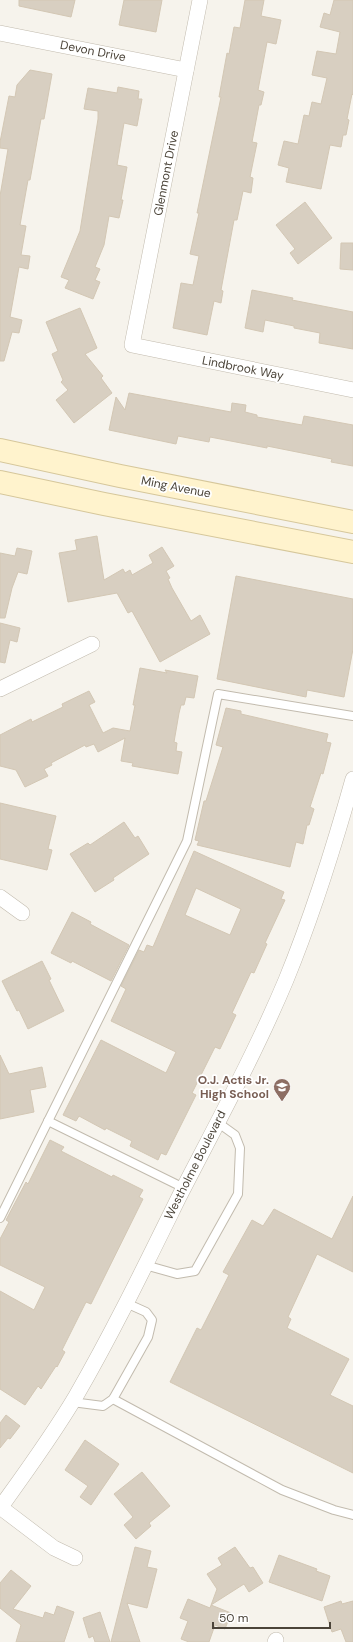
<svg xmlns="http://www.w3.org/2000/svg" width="353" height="1642" viewBox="0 0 353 1642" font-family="'DM Sans',sans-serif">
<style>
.building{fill:#d8cfc1;stroke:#d3c7b4;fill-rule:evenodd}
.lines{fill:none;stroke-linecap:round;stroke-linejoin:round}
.lane-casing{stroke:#c2bbae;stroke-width:10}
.street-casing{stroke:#c2bbae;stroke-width:16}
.secondary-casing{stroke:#d6c79b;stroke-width:24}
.lane{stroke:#fff;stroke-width:8}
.street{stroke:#fff;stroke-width:15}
.secondary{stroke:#fff3cd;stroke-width:22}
.labels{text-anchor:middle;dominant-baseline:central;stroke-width:3.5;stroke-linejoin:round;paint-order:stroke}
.street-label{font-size:12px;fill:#4b4439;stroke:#fff}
.education-label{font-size:12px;font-weight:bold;fill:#785e54;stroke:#fff;text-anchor:end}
</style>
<rect width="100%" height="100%" fill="#f6f3ec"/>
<g class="building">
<polygon points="19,0 75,0 71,17 19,6"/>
<polygon points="124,0 162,0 156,32 119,25"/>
<polygon points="245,0 264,0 261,16 281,20 276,44 267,42 258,90 264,92 261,105 259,105 252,142 257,143 250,177 253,178 251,193 243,191 237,220 234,220 221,290 223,291 221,303 214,301 207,335 173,328 181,283 193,285 199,256 190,254 199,213 197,213 221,97 219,97 227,53 229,54 234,27 240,28"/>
<polygon points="334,0 353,0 353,95 352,94 347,119 349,120 346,135 343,135 341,147 330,145 321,189 286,182 289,168 278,165 284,141 298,144 304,115 309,116 312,102 321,104 327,78 312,75 317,51 336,54 340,32 320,27 324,13 330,15"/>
<polygon points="30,70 52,74 44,119 41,119 30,180 28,180 20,225 26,226 21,255 30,256 28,269 19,267 10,317 22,320 19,333 12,332 4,361 0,361 0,196 8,149 0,148 0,142 9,96 15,97 17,85"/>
<polygon points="118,87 139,91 138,99 142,99 137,126 124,123 117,165 127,167 121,200 123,200 119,218 109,216 104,245 95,267 100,269 95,280 100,282 93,299 65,288 69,280 61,277 80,231 98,119 98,111 84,109 88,88 117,93"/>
<polygon points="305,202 332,238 298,264 290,253 295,249 276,225"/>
<polygon points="341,243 353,243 353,270 340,269"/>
<polygon points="252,290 293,298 292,300 353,312 353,349 319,343 320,333 294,328 294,326 265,320 263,332 245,328"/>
<polygon points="80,308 97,348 85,354 103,376 101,378 112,393 74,423 56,400 68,390 61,382 63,380 52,354 58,351 46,322"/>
<polygon points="129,393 231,412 232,403 246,405 245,412 257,415 257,417 302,425 304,416 353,425 353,466 331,462 332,459 267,446 267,448 210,437 209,442 178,436 176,444 109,430 116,397 125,410"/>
<polygon points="97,536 104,580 123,569 125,573 130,570 132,575 153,563 149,555 162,547 174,566 166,571 170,578 168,579 172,588 191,621 200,615 210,634 160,662 132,611 128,613 117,593 68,602 59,553 77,550 75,540"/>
<polygon points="17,548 32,551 27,574 18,572 12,588 5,618 0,618 0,553 15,556"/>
<polygon points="236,576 353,599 353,649 344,697 307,690 306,697 217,679"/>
<polygon points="0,623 20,628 17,642 10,640 5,663 0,662"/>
<polygon points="140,668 167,673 165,670 198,676 194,698 186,697 184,705 181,705 179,713 174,742 177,743 176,751 182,752 178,774 132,766 133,763 121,761 125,738 98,752 94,744 86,747 85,745 51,763 52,765 44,769 48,776 25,787 16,770 0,766 0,735 31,719 32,722 63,707 62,704 89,691 95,702 89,705 103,733 113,728 130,731 135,705 133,705"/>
<polygon points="226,708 241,711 241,714 328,734 326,742 331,743 323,774 321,773 310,807 314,809 309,825 307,825 303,844 296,842 290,867 197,845 199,841 195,840 204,801 206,801 223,747 216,745"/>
<polygon points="0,803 56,816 48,849 52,850 47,870 0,859"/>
<polygon points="124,822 135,838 138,836 149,854 113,878 114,880 95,892 70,854 88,843 90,845"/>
<path d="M194,851l90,41 -3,7 4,1 -20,43 2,1 -13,29 -3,-1 -19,41 4,2 -16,34 -5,-2 -23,46 4,2 -30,60 -5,-2 -3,7 -28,-14 2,-5 -26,-13 -1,2 -26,-14 -3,5 -13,-6 38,-75 65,33 10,-21 -65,-31 15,-32 -5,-3 18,-36 5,2 3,-7 6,2zM196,888l45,21 -11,26 -45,-20z"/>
<polygon points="72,912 91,922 90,924 129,945 111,981 72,961 71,963 51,953"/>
<polygon points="42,961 51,979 49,980 64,1011 28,1029 19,1010 17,1011 2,981"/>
<polygon points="0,1055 9,1074 42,1067 46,1087 30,1090 34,1112 0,1119"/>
<polygon points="50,1140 64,1147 61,1151 112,1177 113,1175 143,1190 139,1197 143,1199 91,1304 86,1302 62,1350 65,1352 57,1367 56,1366 41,1389 38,1386 25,1405 0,1389 0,1291 34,1310 45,1287 0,1265 0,1239 9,1222 6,1220 26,1182 28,1184"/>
<polygon points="353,1196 353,1272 317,1254 288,1317 291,1319 287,1328 349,1359 330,1395 353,1406 353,1473 170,1382 197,1328 201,1330 229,1275 223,1272 252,1220 263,1226 274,1209 332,1239"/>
<polygon points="6,1415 20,1426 10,1439 8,1438 0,1448 0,1423"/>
<polygon points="85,1440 119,1464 91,1505 80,1497 88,1486 65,1470"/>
<polygon points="142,1472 170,1506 149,1523 151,1526 136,1539 124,1525 133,1517 114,1494"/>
<polygon points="135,1547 151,1551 147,1567 157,1569 147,1608 127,1603 140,1642 111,1642"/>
<polygon points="235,1547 250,1568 253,1567 263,1583 249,1592 244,1584 211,1605 231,1613 225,1629 215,1625 209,1642 189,1642 181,1639 188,1621 180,1618 188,1599 210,1608 217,1589 207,1574 222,1565 218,1558"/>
<polygon points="279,1555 317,1569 316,1571 330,1576 322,1601 269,1582"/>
<polygon points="11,1570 31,1586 13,1609 43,1618 45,1612 54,1615 57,1606 74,1612 64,1642 16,1642 21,1625 0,1608 0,1583"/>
<polygon points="341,1601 342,1604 353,1601 353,1642 346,1642 341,1629 332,1632 324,1607"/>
<polygon points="100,1612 110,1642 95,1642 93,1636 89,1638 83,1618"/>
</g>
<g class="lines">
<defs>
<g id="lane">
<polyline points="48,1121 184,1188"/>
<polyline points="0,1218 187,841 218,694 353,716"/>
<polyline points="145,1265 177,1274 195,1271 238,1194 240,1148 235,1135 217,1122"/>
<polyline points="113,1399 282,1490 334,1510 353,1515"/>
<polyline points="72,1402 103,1406 113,1399 148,1337 152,1320 146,1312 126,1303"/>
</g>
<g id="street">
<polyline points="200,0 132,345 353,390"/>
<polyline points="0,33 186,70"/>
<polyline points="0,689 92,644"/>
<polyline points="0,897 22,913"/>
<polyline points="0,1507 54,1548 75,1558"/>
<path d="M0,1508c26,-36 53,-73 76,-112 37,-64 70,-132 103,-199 37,-72 76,-143 107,-217 27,-66 48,-133 67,-201"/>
<polyline points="275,1642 276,1640"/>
</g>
<g id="secondary">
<polyline points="0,450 120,476 353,522"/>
<polyline points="0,482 104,504 353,552"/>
</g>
</defs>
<use href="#lane" class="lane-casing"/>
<use href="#street" class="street-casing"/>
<use href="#secondary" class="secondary-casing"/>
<use href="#lane" class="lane"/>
<use href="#street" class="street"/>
<use href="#secondary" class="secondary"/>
</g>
<defs>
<symbol id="school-pin" viewBox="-11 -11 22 30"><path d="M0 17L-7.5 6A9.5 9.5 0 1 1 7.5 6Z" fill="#8d6e63" stroke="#fff"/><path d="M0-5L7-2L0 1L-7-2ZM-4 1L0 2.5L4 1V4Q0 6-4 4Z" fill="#fff"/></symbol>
</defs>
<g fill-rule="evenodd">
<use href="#school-pin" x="272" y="1077" width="20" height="27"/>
</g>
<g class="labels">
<g class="street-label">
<text transform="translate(93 51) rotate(11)">Devon Drive</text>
<text transform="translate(166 173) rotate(-79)">Glenmont Drive</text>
<text transform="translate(243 368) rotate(11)">Lindbrook Way</text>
<text transform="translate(176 487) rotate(11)">Ming Avenue</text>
<text transform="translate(195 1165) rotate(-63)">Westholme Boulevard</text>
</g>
<g class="education-label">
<text x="269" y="1080">O.J. Actis Jr.<tspan x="269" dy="14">High School</tspan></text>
</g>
</g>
<path d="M213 1622v6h117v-6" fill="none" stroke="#4b4439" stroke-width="2"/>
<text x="219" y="1622" font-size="12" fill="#4b4439" stroke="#ffffff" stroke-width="3" paint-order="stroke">50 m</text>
</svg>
